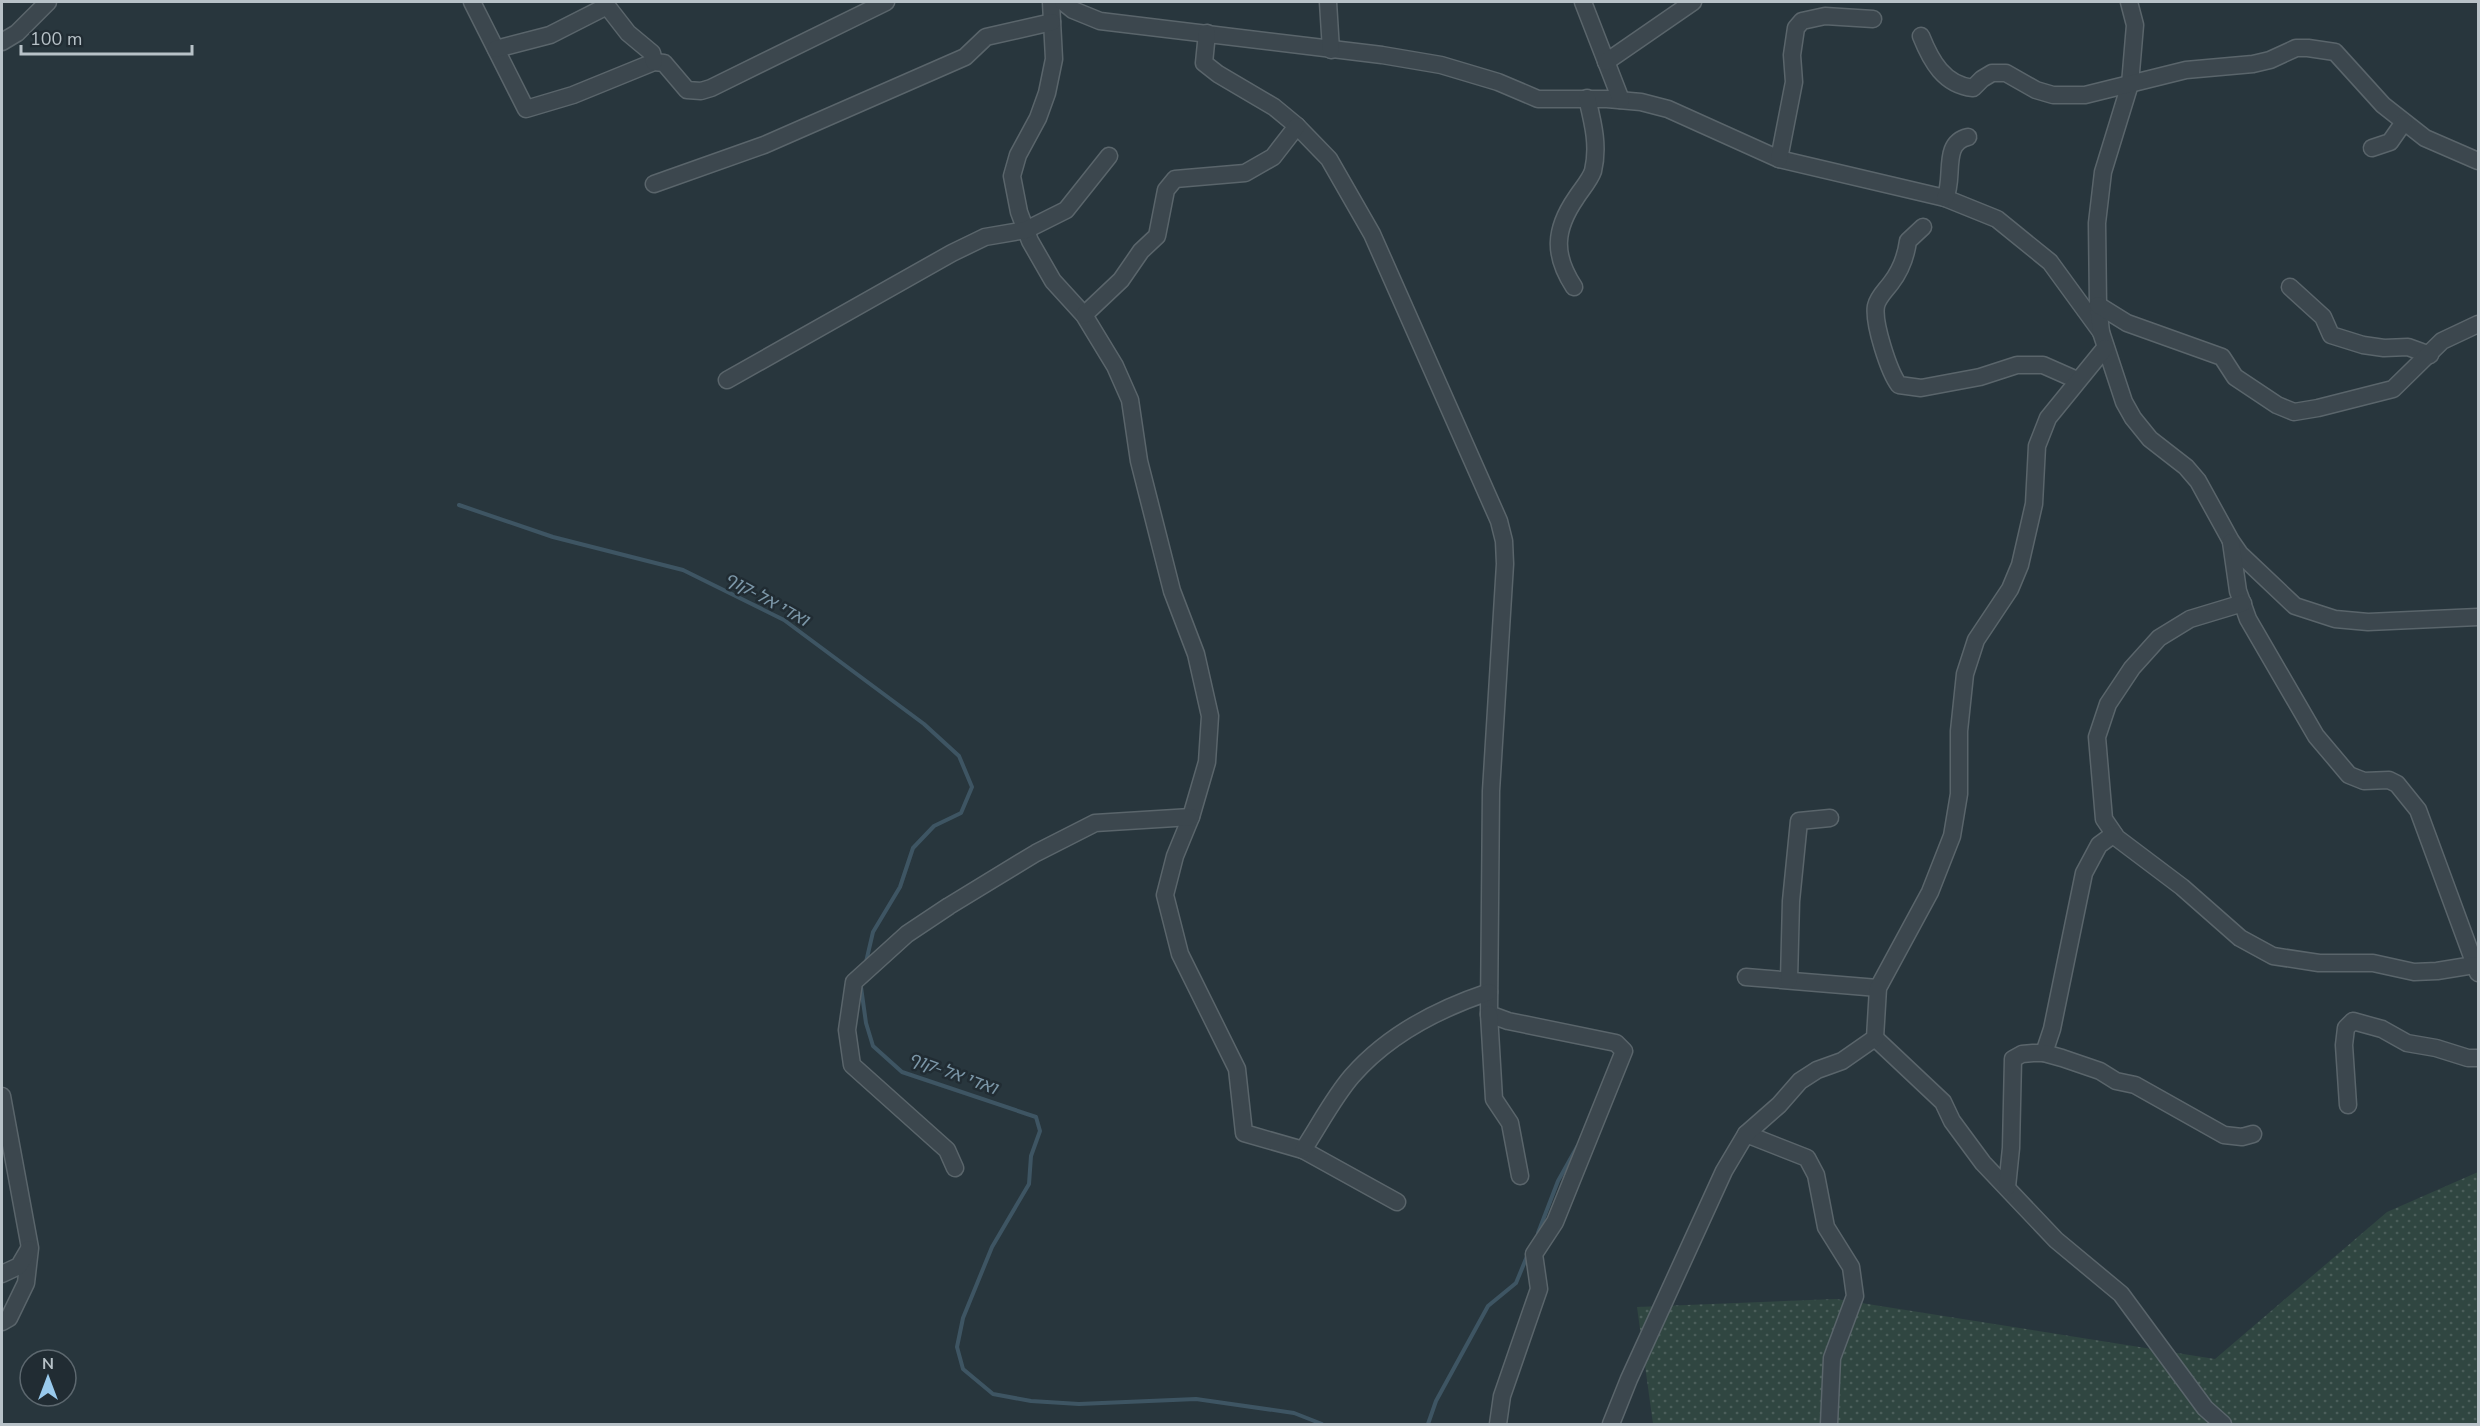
<svg xmlns="http://www.w3.org/2000/svg" width="2480" height="1426" viewBox="0 0 2480 1426" font-family="'Nunito Sans','Noto Sans Hebrew',sans-serif">
<style>
.grass{fill:url(#grass-dots)}
.lines{fill:none;stroke-linecap:round;stroke-linejoin:round}
.stream{stroke:#3e5563;stroke-width:4}
.minor-casing{stroke:#5a656b;stroke-width:19}
.minor{stroke:#3c474e;stroke-width:16}
.labels{text-anchor:middle;dominant-baseline:central;stroke-width:5;stroke-linejoin:round;paint-order:stroke}
.water-label{font-size:18px;font-style:italic;fill:#7c97a8;stroke:#212c33}
</style>
<defs>
<pattern id="grass-dots" width="8" height="8" patternUnits="userSpaceOnUse" patternTransform="scale(1.5)"><rect width="8" height="8" fill="#304641"/><path d="M2 2h.1M6 6h.1" fill="none" stroke="#4c5f5b" stroke-width="1.8" stroke-linecap="round"/></pattern>
</defs>
<rect width="100%" height="100%" fill="#28363d"/>
<polygon class="grass" points="2478,1172 2478,1424 1653,1424 1637,1307 1836,1299 2215,1359 2387,1212"/>
<g class="lines">
<g class="stream">
<polyline points="459,505 553,537 683,570 784,620 924,724 959,756 972,787 961,813 934,826 913,848 900,887 873,932 866,962"/>
<polyline points="861,987 866,1023 873,1046 902,1072 1036,1117 1040,1131 1031,1156 1029,1184 992,1247 963,1318 957,1347 963,1369 993,1394 1031,1401 1079,1404 1196,1399 1294,1413 1322,1424"/>
<polyline points="1538,1233 1558,1181 1577,1147"/>
<polyline points="1428,1424 1436,1401 1488,1306 1516,1283 1528,1254"/>
</g>
<defs>
<g id="minor">
<polyline points="472,2 526,109 573,95 654,62 664,63 687,90 701,91 711,88 886,2"/>
<polyline points="1051,2 1054,59 1047,93 1038,118 1018,155 1012,176 1019,212 1030,241 1053,281 1084,315 1115,366 1130,400 1139,461 1172,591 1196,654 1210,716 1207,762 1191,817 1175,856 1165,895 1180,954 1237,1069 1244,1133 1303,1150 1397,1202"/>
<polyline points="1063,2 1073,10 1100,21 1382,55 1441,65 1498,82 1538,99 1607,99 1641,102 1668,109 1779,159 1945,198 1997,219 2050,262 2101,332"/>
<polyline points="1328,2 1331,50"/>
<polyline points="1583,2 1621,100"/>
<polyline points="2129,2 2135,25 2130,84 2103,172 2097,223 2098,305 2101,332 2124,402 2133,418 2150,439 2186,467 2198,481 2231,541 2240,554 2295,606 2335,619 2368,622 2478,617"/>
<polyline points="1207,33 1204,63 1218,74 1274,107 1297,126 1329,159 1372,234 1499,521 1504,541 1505,564 1491,791 1489,1014 1508,1021 1616,1043 1624,1051 1555,1222 1534,1254 1539,1289 1502,1396 1498,1424"/>
<path d="M1921,36c10,25 23,49 52,52l9,-9 10,-6h14l30,17 17,5h32l101,-25 67,-6 17,-4 26,-12h12l27,4 48,53 42,33 53,23"/>
<polyline points="2,42 17,33 48,2"/>
<polyline points="496,49 550,35 607,6 628,33 652,53 654,62"/>
<polyline points="1606,62 1693,2"/>
<polyline points="2372,148 2390,142 2404,122"/>
<polyline points="1779,159 1794,82 1792,55 1796,28 1802,21 1825,16 1873,19"/>
<polyline points="654,184 764,145 965,57 986,37 1052,22"/>
<path d="M1945,198c10,-20 -4,-55 23,-61"/>
<path d="M1923,227l-15,14c-2,15 -7,29 -17,42 -5,7 -13,14 -15,23 -3,17 13,66 23,79l22,3 59,-11 37,-12h26l34,15"/>
<path d="M1574,287c-21,-32 -20,-57 2,-89 5,-8 14,-18 17,-27 6,-25 0,-48 -6,-73"/>
<polyline points="2290,287 2323,317 2331,335 2363,345 2384,348 2408,347 2430,355"/>
<polyline points="2098,305 2127,323 2222,357 2235,377 2277,405 2294,412 2318,408 2393,389 2442,341 2478,324"/>
<polyline points="1084,315 1121,280 1141,251 1157,236 1166,190 1175,179 1245,173 1273,157 1297,126"/>
<polyline points="727,380 952,253 985,237 1026,230 1066,210 1109,156"/>
<polyline points="2231,542 2238,591 2248,619 2316,736 2349,775 2364,781 2389,780 2397,784 2418,810 2478,973"/>
<polyline points="2243,603 2190,619 2159,638 2132,668 2108,704 2097,737 2104,819 2117,838 2182,887 2240,938 2273,956 2319,963 2373,963 2414,972 2437,971 2474,965"/>
<polyline points="1746,977 1878,988"/>
<polyline points="1789,980 1791,901 1799,821 1830,818"/>
<polyline points="1489,1014 1494,1099 1510,1123 1520,1176"/>
<polyline points="1875,1038 1943,1102 1952,1121 1983,1163 2056,1240 2121,1294 2205,1408 2223,1424"/>
<polyline points="2044,1053 2052,1029 2084,873 2099,845 2114,834"/>
<polyline points="2,1096 30,1248 26,1283 9,1318 2,1322"/>
<polyline points="2348,1105 2344,1045 2346,1028 2353,1021 2382,1029 2407,1043 2436,1048 2468,1058 2478,1058"/>
<polyline points="1746,1134 1807,1158 1816,1175 1826,1227 1851,1267 1855,1296 1832,1358 1829,1424"/>
<path d="M1303,1150c16,-24 30,-52 49,-74 35,-40 86,-67 137,-84"/>
<polyline points="955,1168 947,1150 852,1065 847,1030 854,982 907,934 949,906 1036,853 1095,823 1191,817"/>
<polyline points="2007,1187 2011,1148 2013,1059 2022,1054 2033,1053 2044,1053 2062,1058 2100,1071 2116,1081 2135,1085 2224,1135 2242,1137 2253,1134"/>
<polyline points="2,1274 19,1266 29,1249"/>
<polyline points="1611,1424 1629,1379 1724,1171 1746,1134 1779,1105 1800,1081 1817,1070 1842,1061 1875,1038 1878,988 1930,892 1952,836 1959,794 1959,731 1965,674 1976,640 2010,589 2020,565 2034,504 2037,446 2048,418 2105,348"/>
</g>
</defs>
<use href="#minor" class="minor-casing"/>
<use href="#minor" class="minor"/>
</g>
<g class="labels">
<g class="water-label">
<text transform="translate(767 599) rotate(29)">ואדי אל-קוף</text>
<text transform="translate(953 1073) rotate(20)">ואדי אל-קוף</text>
</g>
</g>
<rect width="2480" height="1426" fill="none" stroke="#b8c2c8" stroke-width="6"/>
<g transform="translate(48 1378)"><circle r="28" fill="#212c33" stroke="#5d686f" stroke-width="1.5"/>
<path d="M0-4.5L10 22L0 15L-10 22Z" fill="#99caed"/>
<text y="-9" font-size="16" font-weight="bold" text-anchor="middle" fill="#b8c2c8">N</text>
</g>
<path d="M21 45v9h171v-9" fill="none" stroke="#b8c2c8" stroke-width="3"/>
<text x="30" y="45" font-size="18" fill="#b8c2c8" stroke="#212c33" stroke-width="4.5" paint-order="stroke">100 m</text>
</svg>
